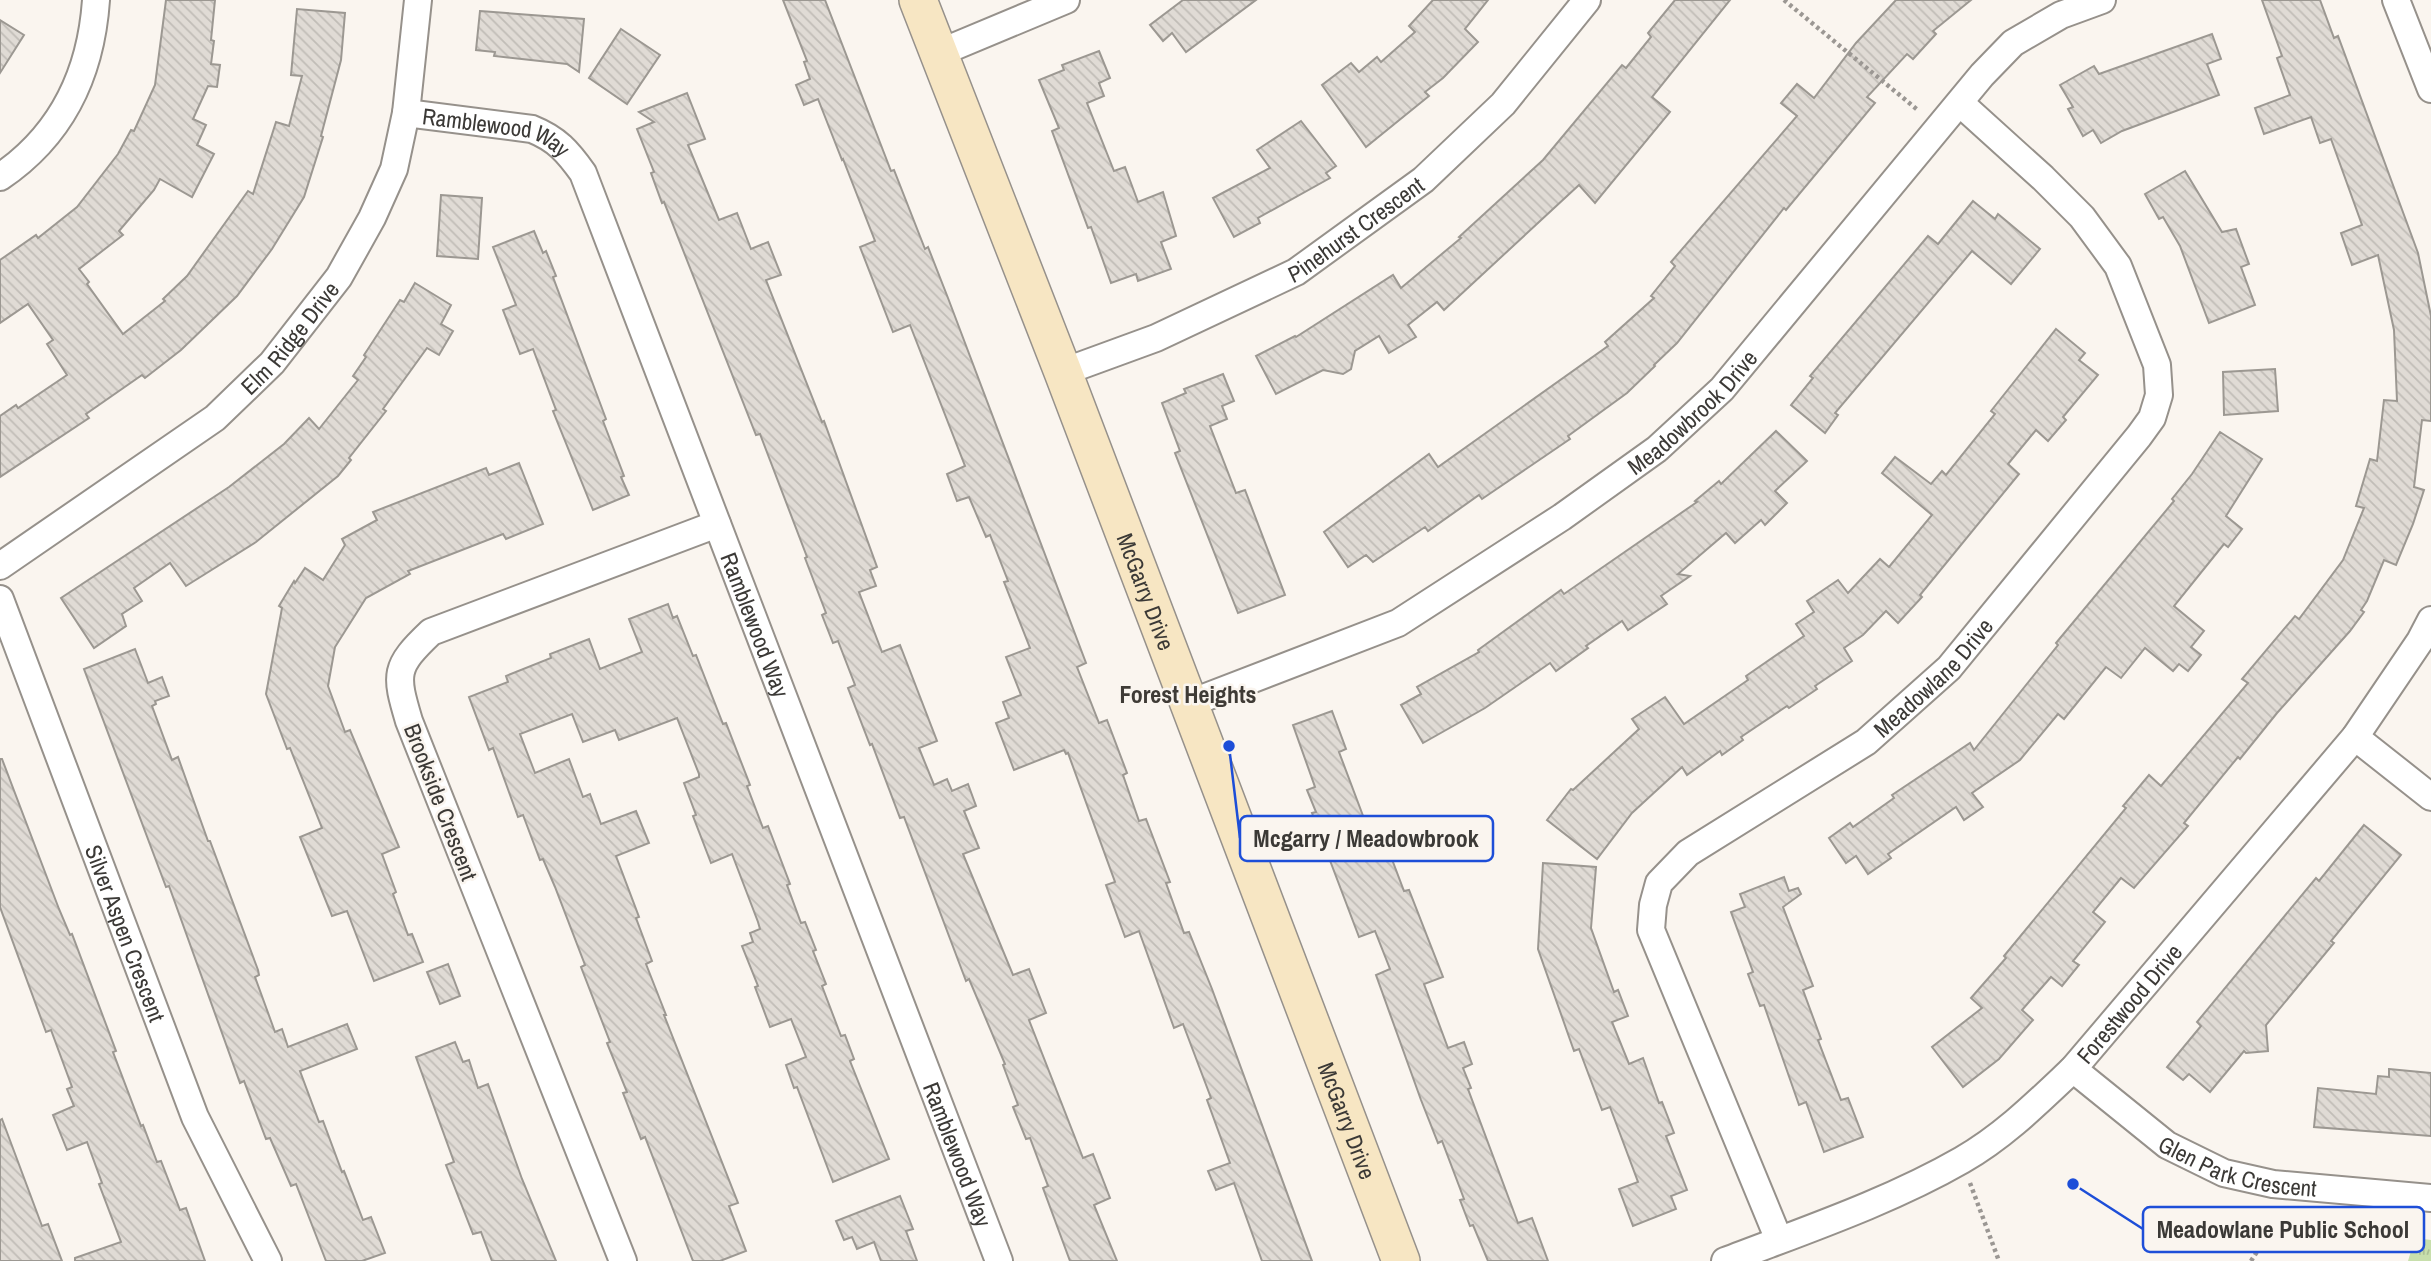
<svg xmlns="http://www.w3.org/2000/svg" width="2431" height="1261" viewBox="0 0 2431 1261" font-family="'Archivo Narrow',sans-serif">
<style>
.park{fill:url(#park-tufts)}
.building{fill:url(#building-back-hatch);stroke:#9c9892;stroke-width:2}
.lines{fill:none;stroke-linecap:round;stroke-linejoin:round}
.street-casing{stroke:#96918b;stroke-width:30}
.secondary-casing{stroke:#96918b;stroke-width:40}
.path{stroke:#9b9793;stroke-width:4.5;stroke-dasharray:3.5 3.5;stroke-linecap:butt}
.street{stroke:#fff;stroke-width:26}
.secondary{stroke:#f7e6c3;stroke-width:37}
.labels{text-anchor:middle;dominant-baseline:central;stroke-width:5;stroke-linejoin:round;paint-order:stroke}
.street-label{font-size:23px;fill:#3b3936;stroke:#faf5ef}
.neighbourhood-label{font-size:24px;font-weight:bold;fill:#3f3b36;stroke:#faf5ef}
.leader{fill:none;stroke:#1d4ed8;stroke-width:2.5}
.callout-dot{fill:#1d4ed8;stroke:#faf5ef;stroke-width:2.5}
.callout{fill:#faf5ef;stroke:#1d4ed8;stroke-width:2.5}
.callout-label{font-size:24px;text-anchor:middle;font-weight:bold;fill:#3b3936}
</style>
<defs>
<pattern id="park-tufts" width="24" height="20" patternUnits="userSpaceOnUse" patternTransform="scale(1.75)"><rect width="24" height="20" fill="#c8dfac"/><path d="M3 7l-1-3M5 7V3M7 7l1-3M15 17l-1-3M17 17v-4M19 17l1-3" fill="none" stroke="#adc095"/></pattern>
<pattern id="building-back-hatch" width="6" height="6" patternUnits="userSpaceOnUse" patternTransform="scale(1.75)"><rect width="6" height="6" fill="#e0dbd5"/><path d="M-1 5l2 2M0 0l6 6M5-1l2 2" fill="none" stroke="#c1bdb7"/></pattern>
</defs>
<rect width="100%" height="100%" fill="#faf5ef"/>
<polygon class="park" points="2415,1238 2431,1240 2431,1261 2408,1261"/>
<g class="building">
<polygon points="166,0 215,0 211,40 214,41 211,64 220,65 217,87 208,86 193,119 206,125 197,145 214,154 192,197 160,179 154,190 119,231 123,235 79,269 89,282 87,284 123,334 165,301 163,299 187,276 248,191 253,194 276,122 289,126 302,76 291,75 297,9 345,13 341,60 321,136 323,137 304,197 272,249 237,296 181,350 145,378 142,375 86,414 89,418 0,477 0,416 16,405 18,408 67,375 47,344 53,340 28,304 0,323 0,260 36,235 38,238 77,207 118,154 131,130 134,131 155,85"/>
<polygon points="783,0 825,0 891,171 894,170 925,249 928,247 948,298 1086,663 1077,667 1099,723 1107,720 1127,773 1123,775 1139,821 1146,819 1170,882 1166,883 1184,933 1189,932 1212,989 1312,1261 1262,1261 1234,1183 1216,1190 1208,1171 1230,1163 1207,1100 1211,1098 1183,1024 1174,1028 1139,931 1125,937 1106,885 1115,882 1068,753 1066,754 1064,750 1014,770 996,723 1009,718 1003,702 1021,695 1006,657 1030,648 1004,582 1008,581 990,535 986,537 969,497 957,501 947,474 965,466 910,325 893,332 860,247 875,241 843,159 842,160 818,99 804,105 796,85 810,79 804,62 807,61"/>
<polygon points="1183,0 1256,0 1186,52 1172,33 1163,41 1150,25"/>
<polygon points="1433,0 1488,0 1465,29 1478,42 1443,78 1425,92 1429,96 1366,147 1322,85 1351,63 1359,72 1377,57 1381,62 1415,32 1409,26"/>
<polygon points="1675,0 1730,0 1652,97 1670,112 1595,203 1579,185 1444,310 1437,302 1408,325 1416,337 1389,353 1379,336 1355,351 1351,369 1343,374 1323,370 1276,394 1256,356 1295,336 1296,337 1393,275 1401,288 1461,238 1459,237 1543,160 1622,65 1626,68 1651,37 1648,33"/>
<polygon points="1896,0 1971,0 1933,31 1936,34 1913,59 1907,54 1867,97 1875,103 1786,210 1784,208 1677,343 1654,365 1655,366 1627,393 1568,436 1570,439 1482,499 1479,495 1428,531 1425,527 1373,562 1366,555 1348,567 1324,532 1429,454 1438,467 1608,346 1605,342 1654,298 1651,296 1675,266 1671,262 1797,116 1781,103 1797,84 1814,98 1856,43"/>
<polygon points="2262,0 2320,0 2334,38 2338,36 2418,253 2431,316 2431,421 2422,420 2414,487 2424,490 2413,524 2396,565 2384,560 2367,601 2361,610 2364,612 2350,631 2277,713 2240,759 2238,757 2184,823 2188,826 2134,888 2121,878 2093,912 2105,922 2073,961 2079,965 2062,986 2051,977 2022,1010 2033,1020 1999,1059 1963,1087 1932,1047 1982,1008 1971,998 2006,958 2004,956 2126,808 2123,806 2149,775 2161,786 2248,683 2242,679 2295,616 2299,619 2343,560 2364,508 2356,506 2370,459 2377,461 2384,400 2397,401 2394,330 2378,255 2352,265 2341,233 2362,225 2331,139 2320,143 2311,117 2264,134 2255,108 2290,95 2277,58 2282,56"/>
<polygon points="480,11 584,19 579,72 567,64 494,56 495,52 476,50"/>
<polygon points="0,20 24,35 0,73"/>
<polygon points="621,29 660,55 627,104 589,78"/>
<polygon points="2212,34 2221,59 2207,64 2219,95 2122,131 2101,143 2093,130 2083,136 2068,109 2073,107 2060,85 2094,66 2099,74"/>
<polygon points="1099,51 1110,78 1099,83 1104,96 1087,103 1114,171 1125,167 1138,202 1163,192 1176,236 1161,242 1171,269 1138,281 1136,274 1111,283 1091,227 1088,228 1052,131 1059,128 1039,80 1064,70 1062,65"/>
<polygon points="687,93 705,139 688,145 719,220 737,213 751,249 768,242 781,275 766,280 822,422 824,421 877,567 870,570 876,586 859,592 882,652 900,645 937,741 919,748 934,785 947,779 952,791 968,784 976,806 964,811 979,848 963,854 1013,975 1029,969 1046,1013 1029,1020 1083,1158 1093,1154 1110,1198 1094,1205 1117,1261 1070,1261 1043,1188 1048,1186 1030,1138 1026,1139 1013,1107 1018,1105 1003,1065 1005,1064 969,979 966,981 904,817 900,818 872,744 870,745 848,688 855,685 838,641 833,643 822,615 826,613 805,558 807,557 760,434 756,435 664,202 662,203 651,173 654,172 637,129 654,122 639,112"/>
<polygon points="1301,121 1336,166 1326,173 1330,178 1258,218 1260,223 1234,237 1213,198 1270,168 1257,150"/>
<polygon points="2185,171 2222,232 2236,229 2249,264 2241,267 2255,305 2209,323 2180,246 2163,217 2159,219 2145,194"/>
<polygon points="441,195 482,198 478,259 437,256"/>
<polygon points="1973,201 1995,219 1998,214 2040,249 2011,284 1972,251 1835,413 1838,415 1825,433 1791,405 1813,378 1810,376 1928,236 1938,244"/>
<polygon points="534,231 543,253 546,251 556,276 553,277 606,419 603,421 624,476 621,477 629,495 593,510 553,411 556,410 533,349 520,354 503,310 516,305 493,247"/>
<polygon points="415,283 451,305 441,324 453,331 439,355 427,348 383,409 386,411 349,458 351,460 338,476 256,542 186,586 170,563 134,588 142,601 122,614 126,626 94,648 61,598 229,487 284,444 309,418 319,429 358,380 353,376 366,357 364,355 400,300 404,302"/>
<polygon points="2056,329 2085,353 2079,360 2098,375 2063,417 2066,420 2048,441 2036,430 2008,464 2019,474 1920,595 1922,597 1898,623 1886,611 1863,635 1844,648 1852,661 1815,686 1817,689 1789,708 1787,706 1741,737 1743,740 1722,755 1720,751 1687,775 1682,767 1632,813 1597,859 1547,820 1571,789 1573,790 1639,729 1632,719 1665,697 1684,724 1748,680 1746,676 1804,636 1796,624 1814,612 1807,601 1838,580 1848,593 1880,559 1889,567 1932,515 1882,473 1895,457 1931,484 1942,471 1946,475 1995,414 1991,411"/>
<polygon points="2275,369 2278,411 2224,415 2223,372"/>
<polygon points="1223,374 1234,401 1222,406 1227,419 1210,426 1236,493 1245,490 1285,595 1238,613 1175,453 1180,451 1162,403 1186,393 1184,389"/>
<polygon points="1776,431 1807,461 1775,491 1787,503 1765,525 1761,520 1735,543 1726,533 1678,574 1690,576 1661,596 1667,604 1628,630 1622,621 1586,646 1588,648 1556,671 1550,663 1485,708 1423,743 1401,705 1421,694 1417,687 1479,652 1478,650 1561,590 1564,594 1697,502 1695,501 1719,481 1721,484"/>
<polygon points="2220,432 2262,459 2226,516 2242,529 2228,547 2224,544 2174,606 2204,631 2191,647 2201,655 2188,671 2179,664 2173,671 2145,648 2121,678 2106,667 2064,719 2058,714 2020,760 1972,793 1983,807 1964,820 1956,807 1888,854 1891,858 1868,874 1856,856 1846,863 1829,838 1850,823 1853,827 1894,798 1892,795 1970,743 1974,750 2058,645 2056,643 2174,501 2172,499 2192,474"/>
<polygon points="519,463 543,524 506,539 503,534 408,571 410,574 366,598 335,647 328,686 345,732 350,730 399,847 382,854 396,892 393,894 408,935 412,934 423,962 374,981 347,911 332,916 300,837 322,828 290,748 287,749 266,694 282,608 279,606 294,581 295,583 305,568 323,580 345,545 342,539 377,520 373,512 486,468 489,475"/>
<polygon points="668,604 673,618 677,616 693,656 696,655 723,724 726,723 750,785 747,786 763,828 768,826 790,884 787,885 801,923 805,922 816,950 813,951 826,984 822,986 841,1036 845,1035 854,1059 850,1061 889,1159 833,1182 797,1087 794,1088 786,1065 806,1057 791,1019 770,1027 755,987 758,986 742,946 753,942 750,933 760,929 758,922 732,854 711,863 693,816 696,815 684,783 699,777 699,774 677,718 619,740 615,730 583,742 572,714 520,734 535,773 569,759 583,797 590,794 601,824 636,811 649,843 616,856 639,917 636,918 652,961 646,964 666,1015 664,1015 738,1203 729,1206 746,1251 720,1261 693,1261 645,1137 641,1139 623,1093 627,1092 607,1043 610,1042 581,967 585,965 555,887 543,859 540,860 523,815 518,817 493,748 489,750 469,697 508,682 506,676 551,658 550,654 589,639 600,669 642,652 629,619"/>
<polygon points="135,649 148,683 162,677 169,696 155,701 156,704 152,706 172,760 178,757 208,841 210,841 258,970 259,975 255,977 275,1032 282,1029 288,1047 347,1024 357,1049 300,1071 319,1122 323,1121 342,1172 344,1171 363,1220 371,1217 385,1253 362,1261 326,1261 296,1184 291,1186 270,1138 266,1139 244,1081 240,1083 169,886 166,887 84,669"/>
<polygon points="1332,711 1346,749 1339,752 1371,837 1382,833 1404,891 1409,890 1443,977 1424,984 1448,1048 1464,1042 1472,1064 1463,1068 1471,1088 1468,1089 1518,1223 1532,1218 1548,1261 1488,1261 1473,1225 1470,1226 1460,1200 1464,1199 1442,1141 1438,1143 1421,1100 1376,975 1390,969 1375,931 1359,937 1312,813 1316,812 1307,790 1315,787 1293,725"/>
<polygon points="0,759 2,759 59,909 70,935 72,934 116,1051 113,1052 141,1126 143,1125 157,1162 161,1161 180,1210 186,1208 205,1261 75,1261 75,1258 121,1242 99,1184 102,1183 87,1142 67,1150 53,1115 74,1106 67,1089 72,1087 51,1030 46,1032 0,907"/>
<polygon points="2364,825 2401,855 2331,941 2334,943 2266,1025 2268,1051 2246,1053 2244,1051 2210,1092 2189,1074 2183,1080 2167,1067 2201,1026 2197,1022 2316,878 2319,881"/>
<polygon points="1543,863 1596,867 1591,928 1614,992 1618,990 1628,1016 1612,1022 1629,1064 1643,1058 1659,1103 1662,1102 1674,1133 1666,1136 1687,1190 1671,1196 1676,1209 1633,1226 1619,1189 1638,1182 1610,1107 1602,1110 1579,1049 1574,1051 1538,949"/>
<polygon points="1784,877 1789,891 1798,888 1801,894 1783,907 1813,986 1803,990 1821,1039 1818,1040 1841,1100 1848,1098 1863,1137 1824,1152 1806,1102 1799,1105 1764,1005 1760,1006 1748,974 1753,972 1731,912 1745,907 1740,894"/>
<polygon points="448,964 460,996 440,1004 427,972"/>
<polygon points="455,1042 463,1062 469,1060 478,1088 488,1084 522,1179 556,1261 492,1261 481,1232 473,1234 446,1165 454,1162 416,1057"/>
<polygon points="2389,1069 2431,1073 2431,1136 2314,1127 2318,1088 2376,1094 2378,1076 2389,1077"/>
<polygon points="2,1119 42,1226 48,1224 62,1261 0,1261 0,1120"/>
<polygon points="900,1196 913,1229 906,1231 917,1261 881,1261 874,1242 857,1249 852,1237 844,1240 836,1221"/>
</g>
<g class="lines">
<defs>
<g id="street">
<polyline points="2396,0 2431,89"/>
<polyline points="939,53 1066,0"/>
<path id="s1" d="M406,113l126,16c25,10 36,23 51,44l416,1088"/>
<path d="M0,177c62,-42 91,-104 96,-177"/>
<path id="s2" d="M1063,372l93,-34 140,-66 127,-92 80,-76 84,-104"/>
<path id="s3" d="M0,566l215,-148 57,-55 67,-86 33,-59 22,-49 12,-56 12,-113"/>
<path id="s4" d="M0,599l195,518 73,144"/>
<path id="s5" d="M1188,704l210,-81 164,-106 95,-68 65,-60 260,-314 31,-32 48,-28 41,-15"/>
<polyline points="2355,737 2431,797"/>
<path id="s6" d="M2073,1069l94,76 57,28 49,11 158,14"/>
<path id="s7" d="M1779,1240l-128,-310 2,-25 6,-22 29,-30 178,-111 83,-74 190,-232 13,-18 7,-23 -2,-30 -39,-99 -36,-49 -39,-39 -83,-75"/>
<path d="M623,1261l-214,-540c-14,-47 -15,-54 22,-89l286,-108"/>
<path id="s8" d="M1725,1261c78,-30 164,-59 237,-101 42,-24 76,-58 111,-91l282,-332 65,-96 11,-21"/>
</g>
<g id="secondary">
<path id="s9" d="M918,0l145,372 338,889"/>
</g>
</defs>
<use href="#street" class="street-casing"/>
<use href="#secondary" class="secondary-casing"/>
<g class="path">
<polyline points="1784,0 1919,111"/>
<polyline points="1970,1183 1999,1261"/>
<polyline points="2251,1261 2279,1218"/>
</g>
<use href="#street" class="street"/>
<use href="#secondary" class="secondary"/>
</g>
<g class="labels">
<g class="street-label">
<text stroke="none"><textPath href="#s1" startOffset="93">Ramblewood Way</textPath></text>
<text stroke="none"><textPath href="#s2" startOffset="327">Pinehurst Crescent</textPath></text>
<text stroke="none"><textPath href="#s3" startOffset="371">Elm Ridge Drive</textPath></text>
<text stroke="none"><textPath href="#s5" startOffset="588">Meadowbrook Drive</textPath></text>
<text stroke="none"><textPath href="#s9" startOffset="634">McGarry Drive</textPath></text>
<text stroke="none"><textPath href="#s1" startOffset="679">Ramblewood Way</textPath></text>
<text stroke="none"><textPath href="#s7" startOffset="728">Meadowlane Drive</textPath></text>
<text transform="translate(441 802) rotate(69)">Brookside Crescent</text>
<text stroke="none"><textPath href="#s4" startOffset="357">Silver Aspen Crescent</textPath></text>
<text stroke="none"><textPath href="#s8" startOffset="488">Forestwood Drive</textPath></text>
<text stroke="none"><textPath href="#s9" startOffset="1200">McGarry Drive</textPath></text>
<text stroke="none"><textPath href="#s1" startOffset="1246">Ramblewood Way</textPath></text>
<text stroke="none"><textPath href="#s6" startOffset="196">Glen Park Crescent</textPath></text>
</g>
<g class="neighbourhood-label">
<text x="1188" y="694">Forest Heights</text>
</g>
</g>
<path class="leader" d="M1229 746L1240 838M2073 1184L2143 1229"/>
<g class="callout-dot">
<circle cx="1229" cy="746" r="7"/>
<circle cx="2073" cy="1184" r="7"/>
</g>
<g class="callout">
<rect x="1240" y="816" width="253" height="45" rx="7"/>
<rect x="2143" y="1207" width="281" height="45" rx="7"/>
</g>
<g class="callout-label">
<text x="1366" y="847">Mcgarry / Meadowbrook</text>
<text x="2283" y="1238">Meadowlane Public School</text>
</g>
</svg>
